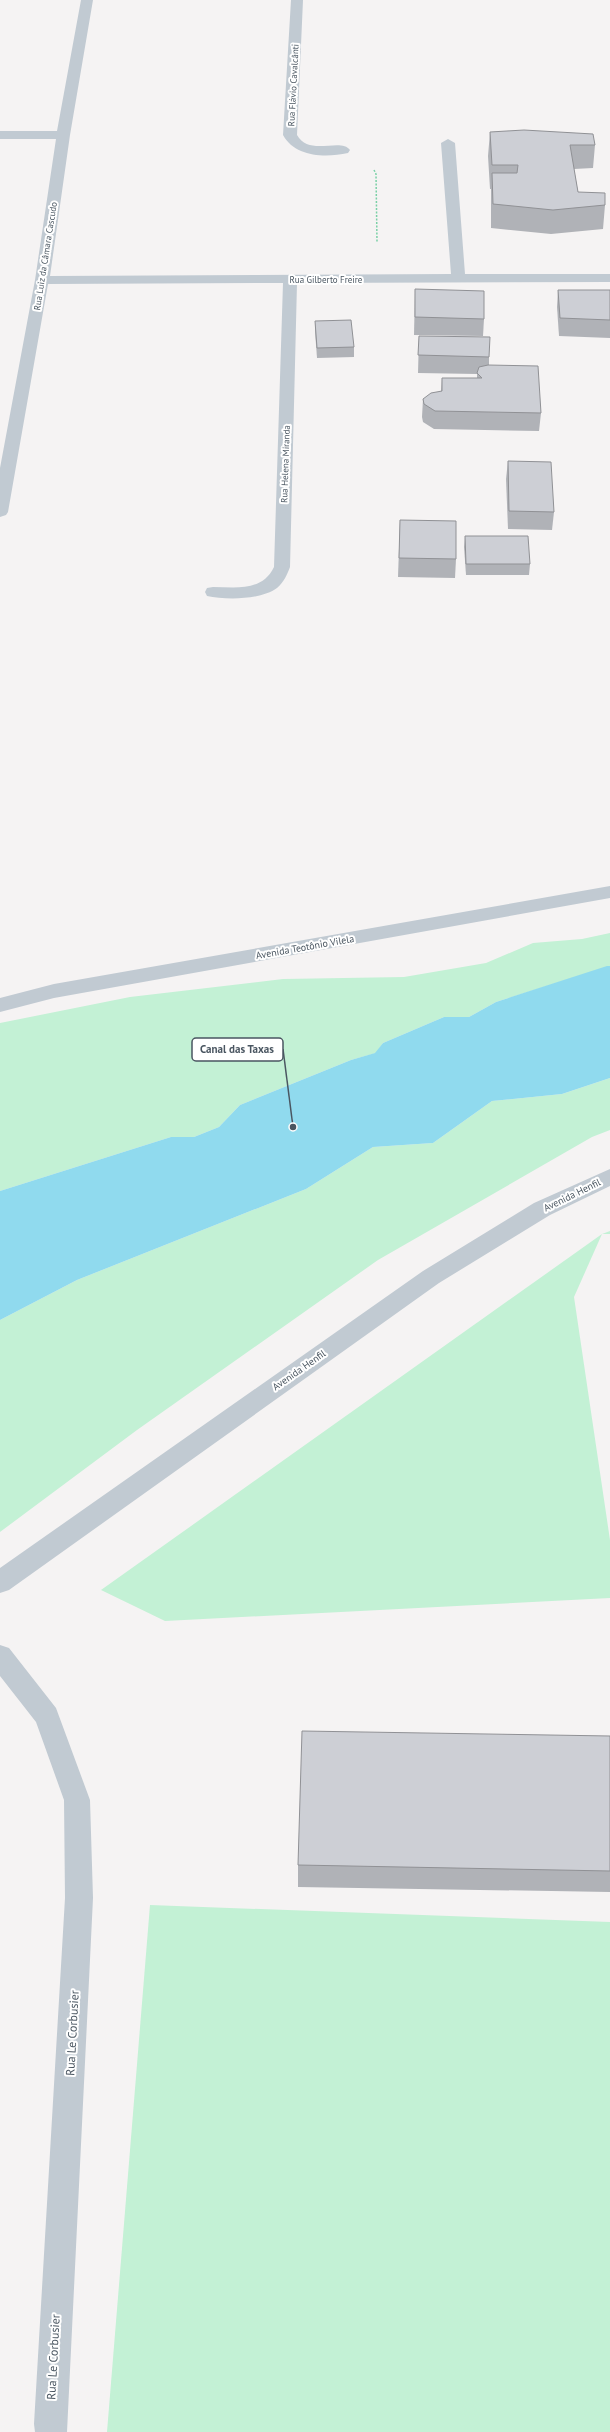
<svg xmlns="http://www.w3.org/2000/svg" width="610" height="2432" viewBox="0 0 610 2432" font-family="'PT Sans',sans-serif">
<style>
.green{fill:#c3f1d5}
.water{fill:#90daee}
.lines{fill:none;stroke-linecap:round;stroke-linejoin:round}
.path{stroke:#7ad0a6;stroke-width:1.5;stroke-dasharray:2 1.5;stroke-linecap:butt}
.minor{fill:#c1cad2;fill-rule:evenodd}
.wall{fill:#b0b2b7}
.building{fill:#cdcfd5;stroke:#909195}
.labels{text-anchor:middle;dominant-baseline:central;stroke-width:4;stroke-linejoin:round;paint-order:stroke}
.far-street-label{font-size:9px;fill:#4a5661;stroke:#fff}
.street-label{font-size:10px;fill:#4a5661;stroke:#fff}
.near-street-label{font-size:12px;fill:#4a5661;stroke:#fff}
.leader{fill:none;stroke:#4a5661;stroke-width:1.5}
.callout-dot{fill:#4a5661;stroke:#fff;stroke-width:1.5}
.callout{fill:#fff;stroke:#4a5661;stroke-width:1.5}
.callout-label{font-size:11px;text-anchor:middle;font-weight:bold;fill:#4a5661}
</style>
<rect width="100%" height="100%" fill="#f5f3f3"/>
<g class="green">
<polygon points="610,933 610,966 496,1002 469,1017 444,1017 383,1043 376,1053 351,1060 240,1105 219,1127 194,1137 171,1137 0,1191 0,1023 130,997 283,979 404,977 486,963 533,943 582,939"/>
<polygon points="610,1078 610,1130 592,1137 378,1260 137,1430 0,1532 0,1320 77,1280 306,1189 373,1147 433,1143 492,1101 562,1094"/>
<polygon points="610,1231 610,1234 602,1234 574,1297 610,1540 610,1598 165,1621 101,1590 602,1234"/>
<polygon points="150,1905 610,1922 610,2432 107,2432"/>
</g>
<polygon class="water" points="607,966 610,966 610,1078 562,1094 492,1101 433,1143 373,1147 306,1189 77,1280 0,1320 0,1191 171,1137 194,1137 219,1127 240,1105 351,1060 375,1053 383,1043 444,1017 469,1017 496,1002"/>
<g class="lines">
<polyline class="path" points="374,170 376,174 377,242"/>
<g class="minor">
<path d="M81,0h12l-23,135 -20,141 401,-2 -10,-131 7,-4 7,4 10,131h145v8l-313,1 -7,284c-3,8 -6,15 -13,21 -16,12 -51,12 -70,8l-2,-4 2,-4 6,-1c23,0 49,5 61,-20l9,-284 -235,1 -40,228 -2,3 -6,2v-49l35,-188 21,-141h-56v-8h57z"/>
<path d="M291,0h12l-6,135c12,22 44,2 53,15l-2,3c-23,5 -53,4 -65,-18z"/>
<polygon points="610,886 610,898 54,998 0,1012 0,998 54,984"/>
<polygon points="610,1169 610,1186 550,1215 439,1283 9,1590 0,1593 0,1568 423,1271 534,1203"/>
<polygon points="0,1645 9,1648 56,1708 90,1800 93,1898 67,2432 35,2432 34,2424 65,1898 64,1800 36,1722 0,1676"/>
</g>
</g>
<g class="wall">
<polygon points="490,132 595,145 593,168 574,169 578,192 605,205 603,229 551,234 491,228 491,189 490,189 488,156"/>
<polygon points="415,289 484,319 483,336 414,335"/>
<polygon points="558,290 610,290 610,338 559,336 557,307"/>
<polygon points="315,321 354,347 354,357 317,358 315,331"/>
<polygon points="419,336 489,357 489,365 541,413 539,431 434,429 423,422 422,417 423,399 441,391 442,378 477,378 477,374 418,373"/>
<polygon points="508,461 554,512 552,530 508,529 506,479"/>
<polygon points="400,520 456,559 455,578 398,577"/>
<polygon points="465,536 530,564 529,575 466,575 464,547"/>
<polygon points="610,1736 610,1892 298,1887 298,1865"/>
</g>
<g class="building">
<polygon points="524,130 593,134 595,145 570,145 578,192 605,193 605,205 553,210 493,204 492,173 517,173 518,165 492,165 490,132"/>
<polygon points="415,289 484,291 484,319 415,317"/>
<polygon points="558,290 610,290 610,320 560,318"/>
<polygon points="351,320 354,347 317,348 315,321"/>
<polygon points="419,336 490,337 489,357 418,355"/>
<polygon points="488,365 538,366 541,413 435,411 424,404 423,399 431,393 442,391 442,378 482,378 477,373 479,367"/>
<polygon points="508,461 551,462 554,512 509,511"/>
<polygon points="400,520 456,521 456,559 399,558"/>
<polygon points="465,536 528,536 530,564 466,564"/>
<polygon points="302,1731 610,1736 610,1871 298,1865"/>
</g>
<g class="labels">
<g class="far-street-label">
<text transform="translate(293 85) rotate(-87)">Rua Flávio Cavalcânti</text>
<text transform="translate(45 256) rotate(-81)">Rua Luiz da Câmara Cascudo</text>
<text x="326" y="279">Rua Gilberto Freire</text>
<text transform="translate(285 464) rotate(-88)">Rua Helena Miranda</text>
</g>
<g class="street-label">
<text transform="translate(305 947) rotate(-10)">Avenida Teotônio Vilela</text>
<text transform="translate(572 1195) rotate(-26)">Avenida Henfil</text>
<text transform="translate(299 1370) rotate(-35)">Avenida Henfil</text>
</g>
<g class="near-street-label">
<text transform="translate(72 2033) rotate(-87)">Rua Le Corbusier</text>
<text transform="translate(53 2357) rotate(-87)">Rua Le Corbusier</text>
</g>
</g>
<path class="leader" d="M293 1127L283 1049"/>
<circle class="callout-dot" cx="293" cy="1127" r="4"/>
<rect class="callout" x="192" y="1038" width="91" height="23" rx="4"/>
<g class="callout-label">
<text x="237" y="1053">Canal das Taxas</text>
</g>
</svg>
